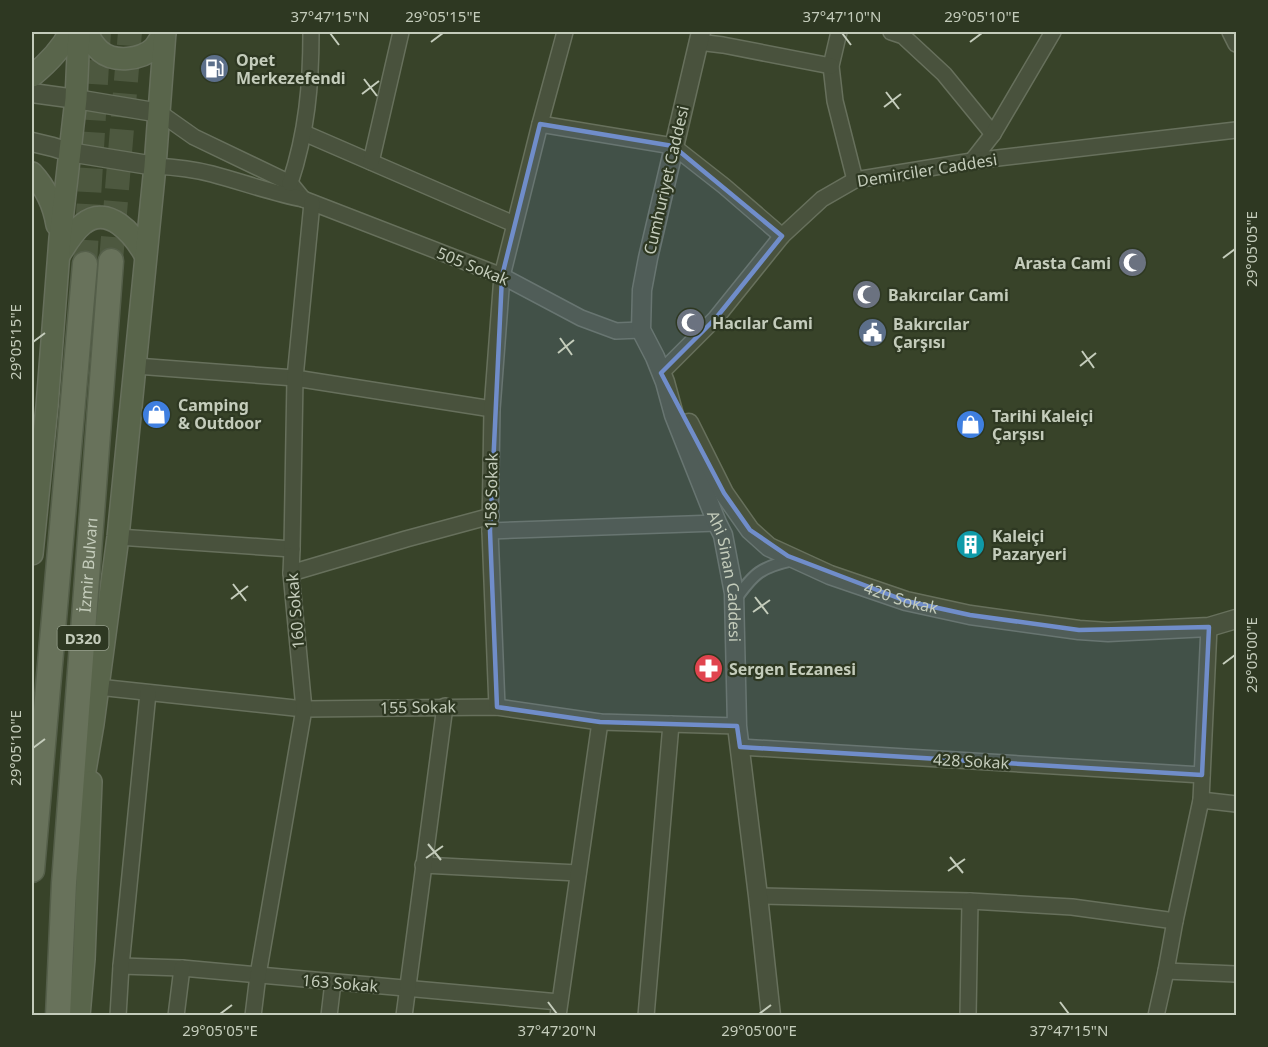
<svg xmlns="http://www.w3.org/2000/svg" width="1268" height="1047" viewBox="0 0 1268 1047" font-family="'Noto Sans',sans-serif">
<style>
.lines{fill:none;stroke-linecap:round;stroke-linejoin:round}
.primary-tunnel{stroke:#4d583f;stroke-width:24;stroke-dasharray:24 12;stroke-linecap:butt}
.pedestrian-casing{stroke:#67705c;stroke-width:14}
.minor-casing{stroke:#67705c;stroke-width:18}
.tertiary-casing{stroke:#67705c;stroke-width:21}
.secondary-casing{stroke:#67705c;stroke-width:24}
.primary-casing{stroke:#555f4a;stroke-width:27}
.pedestrian{stroke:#49523d;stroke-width:10}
.minor{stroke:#49523d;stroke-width:15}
.tertiary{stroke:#49523d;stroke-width:18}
.secondary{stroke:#59654b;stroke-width:21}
.primary{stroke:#68725b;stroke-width:24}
.marked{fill:#708dca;fill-opacity:0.2;stroke:#708dca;stroke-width:4.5;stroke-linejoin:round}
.ticks{fill:none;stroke:#c4ccbb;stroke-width:2}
.labels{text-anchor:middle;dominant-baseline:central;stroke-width:4.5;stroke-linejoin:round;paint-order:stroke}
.shield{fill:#2e3822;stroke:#97a08d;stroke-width:1.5}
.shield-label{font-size:15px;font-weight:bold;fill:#c4ccbb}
.poi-label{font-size:16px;font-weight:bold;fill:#c4ccbb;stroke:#2e3822;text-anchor:start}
.street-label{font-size:16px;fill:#c4ccbb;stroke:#2e3822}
.neatline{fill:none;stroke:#c4ccbb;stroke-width:2}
.ticks-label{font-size:15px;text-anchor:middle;fill:#c4ccbb}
</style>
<rect width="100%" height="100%" fill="#384329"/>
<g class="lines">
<g class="primary-tunnel">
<polyline points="111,261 130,32"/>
<polyline points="85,264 99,32"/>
</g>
<defs>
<path id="pedestrian" d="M735,600c19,-27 26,-33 58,-40"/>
<g id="minor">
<polyline points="839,32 831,66 835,101 855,180"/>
<polyline points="891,32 903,36 944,74 993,134"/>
<polyline points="1230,32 1236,44"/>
<polyline points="698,42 723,45 831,66"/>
<polyline points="160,113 194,137 290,183 303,199"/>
<polyline points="540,124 673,146 724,186 782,236"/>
<polyline points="304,133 514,224"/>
<polyline points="972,161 993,134 1053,32"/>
<polyline points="371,162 401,32"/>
<path d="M155,166c19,1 38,3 57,8 30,8 60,19 91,25l199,77 79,42 35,13 25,-1"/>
<path d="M290,183c17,-51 21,-99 21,-151"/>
<polyline points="136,366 295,378 492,409"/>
<polyline points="661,373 716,318 782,236 822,199 855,180 972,161 1236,130"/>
<polyline points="490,531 717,523"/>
<polyline points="118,537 292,549"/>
<polyline points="291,573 406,539 491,516"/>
<polyline points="98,687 304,709 497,707 600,722 737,726"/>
<polyline points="497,707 490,531 492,409 502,276 540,124 565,32"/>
<polyline points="740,747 1202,775"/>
<polyline points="1201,800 1236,804"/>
<polyline points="423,865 578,873"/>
<polyline points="758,896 970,901 1072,907 1175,921"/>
<polyline points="121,966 182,968 559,1002"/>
<polyline points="1166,971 1236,974"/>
<polyline points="118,1016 121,966 148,693"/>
<polyline points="176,1016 182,968"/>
<polyline points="253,1016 258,975 304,709 291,573 292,549 295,378 312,203"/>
<polyline points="329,1016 333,982"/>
<polyline points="404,1016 445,706"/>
<polyline points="558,1016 600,722"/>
<polyline points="646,1016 671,724"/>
<polyline points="968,1016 970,901"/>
<polyline points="1156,1016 1166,971 1175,921 1201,800 1209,627"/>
</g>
<g id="tertiary">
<path id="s1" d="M701,32l-53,226 -6,32 -1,40 14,27 10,25 9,33 43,108 6,12 11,58 3,133 21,170 13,120"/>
<polyline points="32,93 76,99 160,113"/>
<polyline points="32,142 53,147 69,152 155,166"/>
<path id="s2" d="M689,423l35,70 26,37 19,17 61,28 76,26 64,14 109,15 29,2 101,-5 27,-8"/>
</g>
<g id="secondary">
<path d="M86,32c4,7 8,14 14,19 14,12 41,9 54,-3 4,-5 7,-11 11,-16"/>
<path d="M32,76c16,-13 29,-26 38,-44"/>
<path d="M32,173c13,14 22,33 25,52"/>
<path d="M60,254c6,-10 13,-22 23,-30 25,-21 51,11 62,31"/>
<polyline points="32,554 47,406 60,238 76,99 79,32"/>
<polyline points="80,800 93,724 118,537 155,166 165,32"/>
<polyline points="79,1016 84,959 91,782"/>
</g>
<g id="primary">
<polyline points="32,870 85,264"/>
<path id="s3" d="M58,1016l6,-133 47,-622"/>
</g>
</defs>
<use href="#pedestrian" class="pedestrian-casing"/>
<use href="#minor" class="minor-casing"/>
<use href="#tertiary" class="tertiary-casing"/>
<use href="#secondary" class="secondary-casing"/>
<use href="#primary" class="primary-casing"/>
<use href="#pedestrian" class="pedestrian"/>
<use href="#minor" class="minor"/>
<use href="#tertiary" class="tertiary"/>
<use href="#secondary" class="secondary"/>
<use href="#primary" class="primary"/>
</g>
<path class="marked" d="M540,124l133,22 109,90 -66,82 -55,55 63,120 26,37 38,26 118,45 64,14 109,15 130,-3 -7,148 -462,-28 -3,-21 -137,-4 -103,-15 -7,-176 12,-255z"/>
<path class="ticks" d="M330,33l9,12M842,33l9,12M431,42l12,-9M970,42l12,-9M364,79l13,17M886,92l13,17M362,94l17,-13M884,107l17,-13M1223,258l12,-9M560,338l12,17M33,342l12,-9M1082,351l12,17M558,353l16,-13M1080,366l16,-13M233,584l13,17M755,597l13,17M231,599l17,-13M753,612l17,-12M1223,664l12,-9M33,748l12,-9M428,844l13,16M950,857l13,16M426,858l17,-12M948,871l17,-12M548,1002l9,12M1060,1002l9,12M220,1014l12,-9M759,1014l12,-9"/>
<defs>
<symbol id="fuel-disc" viewBox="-11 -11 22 22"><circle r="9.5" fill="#5c6f8a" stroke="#2e3822"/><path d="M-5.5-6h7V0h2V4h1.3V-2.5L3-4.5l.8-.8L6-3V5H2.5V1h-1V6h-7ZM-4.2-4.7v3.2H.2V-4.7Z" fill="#fff"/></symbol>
<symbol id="mosque-disc" viewBox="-11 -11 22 22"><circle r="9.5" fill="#6b7280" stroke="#2e3822"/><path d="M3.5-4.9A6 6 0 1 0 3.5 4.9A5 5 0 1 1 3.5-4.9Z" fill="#fff"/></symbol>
<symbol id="civic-disc" viewBox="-11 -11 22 22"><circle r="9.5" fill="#5c6f8a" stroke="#2e3822"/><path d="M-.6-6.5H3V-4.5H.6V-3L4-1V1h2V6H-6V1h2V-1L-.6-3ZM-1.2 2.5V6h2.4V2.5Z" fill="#fff"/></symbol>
<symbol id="shop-disc" viewBox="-11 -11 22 22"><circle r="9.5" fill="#3f7fe0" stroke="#2e3822"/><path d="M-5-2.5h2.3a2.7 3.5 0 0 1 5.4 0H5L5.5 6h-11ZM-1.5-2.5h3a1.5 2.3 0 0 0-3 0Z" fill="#fff"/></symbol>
<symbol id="building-disc" viewBox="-11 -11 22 22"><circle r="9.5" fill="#0f9aa8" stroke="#2e3822"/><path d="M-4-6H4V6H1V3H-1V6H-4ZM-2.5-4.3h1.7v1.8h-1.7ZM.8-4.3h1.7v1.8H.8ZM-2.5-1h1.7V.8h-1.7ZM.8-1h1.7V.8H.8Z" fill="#fff"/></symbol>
<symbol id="pharmacy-disc" viewBox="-11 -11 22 22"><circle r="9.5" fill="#e0444e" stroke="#2e3822"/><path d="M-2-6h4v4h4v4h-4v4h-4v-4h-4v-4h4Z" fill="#fff"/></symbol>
</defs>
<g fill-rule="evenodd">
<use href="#fuel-disc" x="198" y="52" width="33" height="33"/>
<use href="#mosque-disc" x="1116" y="246" width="33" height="33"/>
<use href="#mosque-disc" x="850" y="278" width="33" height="33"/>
<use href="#mosque-disc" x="674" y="306" width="33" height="33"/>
<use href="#civic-disc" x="856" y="316" width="33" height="33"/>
<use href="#shop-disc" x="140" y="398" width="33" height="33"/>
<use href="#shop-disc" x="954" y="408" width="33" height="33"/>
<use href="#building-disc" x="954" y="528" width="33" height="33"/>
<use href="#pharmacy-disc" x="692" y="652" width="33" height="33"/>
</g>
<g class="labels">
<rect class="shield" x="57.5" y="626" width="51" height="24" rx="4.5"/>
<g class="shield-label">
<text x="83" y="638">D320</text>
</g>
<g class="poi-label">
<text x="236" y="60">Opet<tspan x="236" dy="18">Merkezefendi</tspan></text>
<text x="1111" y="263" text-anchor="end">Arasta Cami</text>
<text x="888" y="295">Bakırcılar Cami</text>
<text x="712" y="323">Hacılar Cami</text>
<text x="893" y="324">Bakırcılar<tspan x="893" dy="18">Çarşısı</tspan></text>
<text x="178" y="405">Camping<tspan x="178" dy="18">&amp; Outdoor</tspan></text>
<text x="992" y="416">Tarihi Kaleiçi<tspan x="992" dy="18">Çarşısı</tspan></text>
<text x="992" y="536">Kaleiçi<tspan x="992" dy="18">Pazaryeri</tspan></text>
<text x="729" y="669">Sergen Eczanesi</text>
</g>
<g class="street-label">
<text transform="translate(927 170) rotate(-9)">Demirciler Caddesi</text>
<text transform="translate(666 180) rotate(-77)">Cumhuriyet Caddesi</text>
<text transform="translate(473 266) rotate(22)">505 Sokak</text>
<text transform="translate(491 491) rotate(-89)">158 Sokak</text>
<text stroke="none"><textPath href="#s3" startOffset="452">İzmir Bulvarı</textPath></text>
<text stroke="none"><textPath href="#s1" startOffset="567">Ahi Sinan Caddesi</textPath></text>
<text stroke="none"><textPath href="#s2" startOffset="291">420 Sokak</textPath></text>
<text transform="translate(295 611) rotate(-95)">160 Sokak</text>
<text transform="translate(418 707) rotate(-1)">155 Sokak</text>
<text transform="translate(971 761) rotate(3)">428 Sokak</text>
<text transform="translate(340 983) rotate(5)">163 Sokak</text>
</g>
</g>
<rect width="1268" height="1047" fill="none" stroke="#2e3822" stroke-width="66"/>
<rect x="33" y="33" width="1202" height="981" class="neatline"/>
<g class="ticks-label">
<text x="330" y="22">37°47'15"N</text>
<text x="443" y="22">29°05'15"E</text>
<text x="842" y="22">37°47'10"N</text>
<text x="982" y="22">29°05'10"E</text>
<text transform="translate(1252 249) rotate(-90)" y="5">29°05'05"E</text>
<text transform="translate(16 342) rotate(-90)" y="5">29°05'15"E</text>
<text transform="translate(1252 655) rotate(-90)" y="5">29°05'00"E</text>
<text transform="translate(16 748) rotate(-90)" y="5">29°05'10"E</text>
<text x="220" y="1036">29°05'05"E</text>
<text x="557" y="1036">37°47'20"N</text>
<text x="759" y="1036">29°05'00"E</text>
<text x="1069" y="1036">37°47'15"N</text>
</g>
</svg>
